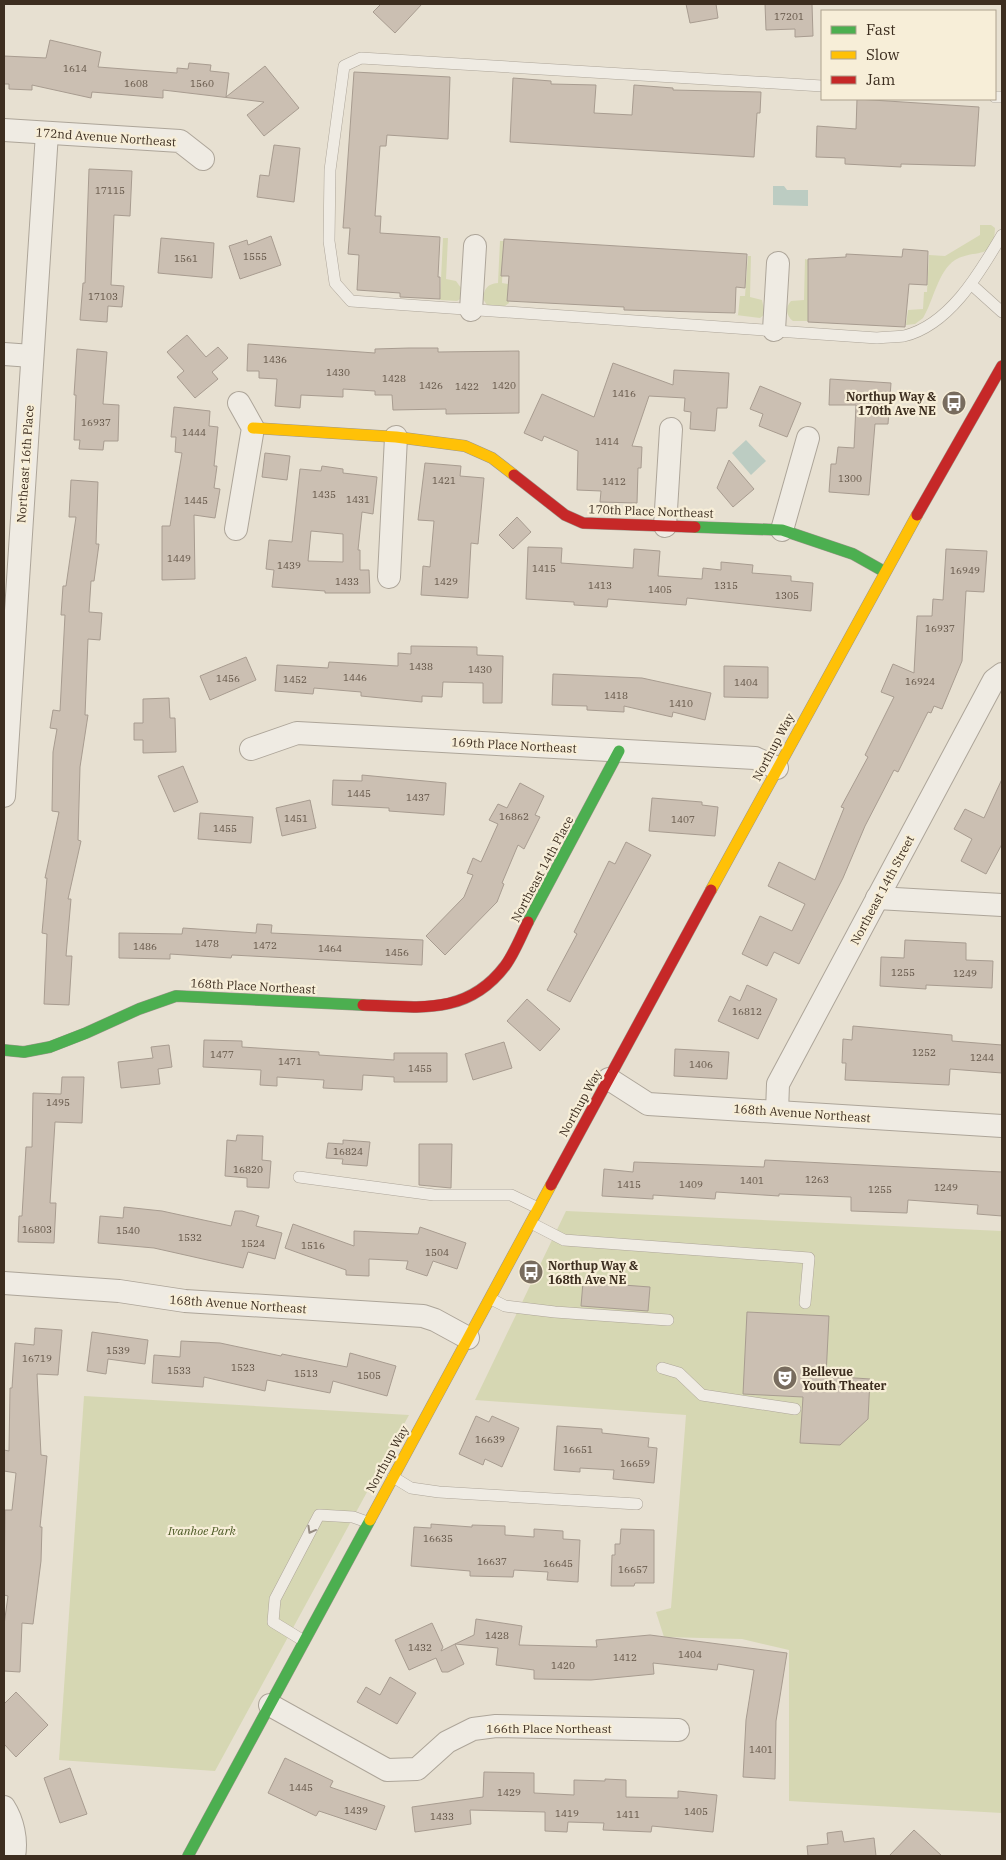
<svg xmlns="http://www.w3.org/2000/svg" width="1006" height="1860" viewBox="0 0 1006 1860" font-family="'IBM Plex Serif',serif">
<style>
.green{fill:#d6d7b3}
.water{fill:#bcccc2}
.building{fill:#cbbfb2;stroke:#a89c90;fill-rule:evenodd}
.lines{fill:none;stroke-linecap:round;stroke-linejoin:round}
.lane-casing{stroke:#ada599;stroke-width:12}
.street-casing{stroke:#ada599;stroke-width:24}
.fast-casing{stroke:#9c958a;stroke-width:12}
.slow-casing{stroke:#9c958a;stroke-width:12}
.jam-casing{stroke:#9c958a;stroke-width:12}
.lane{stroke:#efebe3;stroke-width:11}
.street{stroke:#efebe3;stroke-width:22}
.fast{stroke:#4caf50;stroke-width:11}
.slow{stroke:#ffc107;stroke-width:11}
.jam{stroke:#c62828;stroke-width:11}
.oneway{stroke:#968c82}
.labels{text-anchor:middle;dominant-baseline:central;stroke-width:4.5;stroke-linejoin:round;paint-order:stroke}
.number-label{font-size:10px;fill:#605244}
.street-label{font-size:12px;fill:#3d2e20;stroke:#f7eed8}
.poi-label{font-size:12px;font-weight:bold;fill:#3d2e20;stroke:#f7eed8;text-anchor:start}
.park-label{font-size:12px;font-style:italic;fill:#4d5a26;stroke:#f7eed8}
</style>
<rect width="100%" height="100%" fill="#e7e0d1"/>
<g class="green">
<path d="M980,225h11l4,3c-1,34 -20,20 -40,32 -17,11 -22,42 -32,58l-8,6 -9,1 2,-15 15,-1 1,-17h3l2,-37 16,1 35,-21z"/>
<polygon points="443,238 448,238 446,279 456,281 461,288 460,299 457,301 440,300"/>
<path d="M500,241h4l-2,42 6,1 1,19 -4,3 -18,-1 -4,-6c1,-10 4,-15 15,-16z"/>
<polygon points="748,256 751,256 750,297 762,300 765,314 760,318 736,315 738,315 740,296 745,296"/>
<path d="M805,259l3,1c-1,23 1,39 0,61h-15c-7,-5 -8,-14 -2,-20l13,-1z"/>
<polygon points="566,1211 1002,1231 1002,1813 789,1801 789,1650 742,1639 664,1637 656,1612 671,1608 686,1415 475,1400"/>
<polygon points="84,1396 409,1415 215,1771 59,1760"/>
</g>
<g class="water">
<polygon points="773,186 784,186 787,190 808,190 808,206 773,205"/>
<polygon points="746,440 766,461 751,475 732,453"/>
</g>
<g class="building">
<polygon points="381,4 422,4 395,33 373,12"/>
<polygon points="686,4 716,4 718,18 690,23"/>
<polygon points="765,4 812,4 813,36 795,37 795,29 766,30"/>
<polygon points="50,40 101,52 98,67 177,73 177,68 188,69 189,63 211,65 210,71 229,73 226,97 265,66 299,108 264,136 247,115 264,102 163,90 163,98 92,92 91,98 32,85 32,90 9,89 9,84 4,84 4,56 46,58"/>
<polygon points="354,72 450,77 448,139 387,135 386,146 380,146 375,216 381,216 380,233 440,237 438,277 440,277 440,299 400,297 400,293 357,290 359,255 348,254 350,228 343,228"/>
<polygon points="513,78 551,81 551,84 596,85 594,113 632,115 634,85 673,88 673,90 761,92 760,113 757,113 754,157 510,142"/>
<polygon points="857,99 979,107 975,166 901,164 901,167 845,164 845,158 816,157 817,126 856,129"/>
<polygon points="274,145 300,148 294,202 257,197 260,175 269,176"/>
<polygon points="89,169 132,171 130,216 114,215 111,285 124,286 122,307 108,306 107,322 80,320 83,283 85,283"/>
<polygon points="271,236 281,265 240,279 229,246 247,240 248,245"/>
<polygon points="161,238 214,243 212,278 158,273"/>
<polygon points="504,239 747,254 745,288 736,287 735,313 624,310 624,307 507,301 509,276 501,276"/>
<polygon points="903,249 928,251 927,285 909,284 905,327 808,322 808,259 846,257 846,254 902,257"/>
<polygon points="187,335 206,357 218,347 228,358 212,372 218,379 195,398 177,377 184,371 167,352"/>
<polygon points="248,344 375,353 375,349 409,348 438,348 438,352 519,351 519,413 446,414 446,409 393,410 392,395 375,395 375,391 343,389 343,397 301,395 300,408 275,406 277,379 259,378 259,371 247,371"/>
<polygon points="77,349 107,352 103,404 119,405 118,441 104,441 103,450 79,449 80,440 74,440 76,395 74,395"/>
<polygon points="613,363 673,385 674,370 729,373 727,408 717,408 715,431 690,429 691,412 684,411 685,398 649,396 632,446 642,447 641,468 638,468 637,503 600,502 601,491 577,490 578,451 544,436 542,441 524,433 542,394 594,417"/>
<polygon points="830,379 891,383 888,424 875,424 869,495 829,492 831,464 836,464 838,447 854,448 856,405 829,405"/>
<polygon points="760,386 801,403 787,437 759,426 763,414 750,409"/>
<polygon points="174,407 210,411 209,426 218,427 214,466 217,466 214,488 220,489 215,518 194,515 195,579 162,580 162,526 170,526 182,453 175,452 176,437 171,437"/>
<polygon points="265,453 290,456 287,480 262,477"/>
<polygon points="729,460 754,489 733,507 717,488"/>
<polygon points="425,463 461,466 460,476 484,478 478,544 471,543 468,598 421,595 423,566 430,567 434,521 418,520"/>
<path d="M322,466l21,3v4l34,4 -4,37 -11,-2 -4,38h2v20h9l1,23h-45v-2l-53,-4 2,-17 -8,-1 3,-29 23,2 8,-73 21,2zM311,531l32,3v28l-35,-1z"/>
<polygon points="71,480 98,482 96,544 99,544 94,581 91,581 89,612 102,613 100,640 88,639 85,715 88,715 80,767 78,840 81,841 68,899 71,899 66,956 72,956 69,1005 44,1004 47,934 42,933 47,878 45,878 59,812 52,811 53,752 57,729 50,728 53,710 60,711 65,615 61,615 63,586 66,586 76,517 69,517"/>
<polygon points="517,517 531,532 513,549 499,535"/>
<polygon points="528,547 562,548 561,563 633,568 634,549 660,551 658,576 702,579 703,568 721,570 721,562 753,565 752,573 791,576 791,581 813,583 811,611 687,598 686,605 608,599 607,607 574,605 574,602 526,599"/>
<polygon points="946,549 987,551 984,592 966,591 962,661 942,709 934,706 931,713 928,712 898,772 894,770 865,826 843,878 799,964 774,952 767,966 742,954 760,916 792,931 805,904 768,886 779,862 815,880 844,808 841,807 868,757 865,755 894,697 881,692 893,664 914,673 917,616 932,616 933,599 943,600"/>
<polygon points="411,646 477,647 477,655 503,656 502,703 483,703 483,683 443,682 442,697 422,696 422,702 361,696 361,692 314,688 313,694 275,691 277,665 328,668 329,662 398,666 398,653 411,654"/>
<polygon points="246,657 256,680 210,700 200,676"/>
<polygon points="724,666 768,667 768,698 724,697"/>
<polygon points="553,674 642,678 711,693 705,720 673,712 672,717 624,706 624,712 587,710 587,706 552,705"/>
<polygon points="169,698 170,718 175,718 176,752 143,753 143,740 134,740 134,723 143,723 143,699"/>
<polygon points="183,766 198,802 174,812 158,776"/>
<polygon points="362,775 446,783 444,815 389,811 389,808 332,805 333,780 362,781"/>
<polygon points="1002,779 1002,844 986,874 961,861 972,839 954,829 965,809 984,818"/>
<polygon points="520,783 544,796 535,815 540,817 524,849 518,845 502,883 504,884 497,902 445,955 426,936 464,897 473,875 467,873 473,858 481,862 498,824 489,820 498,804 507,808"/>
<polygon points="652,798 702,802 702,805 718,807 715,836 649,831"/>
<polygon points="310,800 316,828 282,836 276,808"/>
<polygon points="200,813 253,817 251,843 198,839"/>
<polygon points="626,842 651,855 570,1002 547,990 577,934 574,932 609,861 615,864"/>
<polygon points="257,924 272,925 271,933 423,940 422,965 232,955 231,958 170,954 170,959 119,958 119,933 182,934 183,928 256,933"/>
<polygon points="905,940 966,943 966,960 993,961 992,988 926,985 926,989 880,986 881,957 904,958"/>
<polygon points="747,985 777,999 758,1039 718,1021 730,996 740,1001"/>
<polygon points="527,999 560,1029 540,1051 507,1021"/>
<polygon points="853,1026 952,1035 952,1041 1002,1045 1002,1073 950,1069 949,1085 845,1080 846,1063 842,1063 843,1039 852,1040"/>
<polygon points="204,1040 242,1041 242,1047 319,1052 319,1055 394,1060 394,1053 447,1053 447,1082 394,1082 394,1077 363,1075 362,1090 323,1088 324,1080 277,1077 277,1086 260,1085 261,1070 203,1067"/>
<polygon points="504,1042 512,1068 473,1080 465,1054"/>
<polygon points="169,1045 172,1067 158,1069 160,1084 121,1088 118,1062 153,1058 151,1047"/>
<polygon points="675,1049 729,1052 727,1079 674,1076"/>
<polygon points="62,1077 84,1077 82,1123 55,1122 50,1203 56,1203 54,1243 18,1242 19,1216 22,1216 26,1147 32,1147 33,1093 61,1094"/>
<polygon points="237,1135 263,1136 262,1160 271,1161 269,1188 247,1187 247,1178 225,1176 227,1140 236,1141"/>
<polygon points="343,1140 370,1142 367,1166 342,1164 343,1159 326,1158 328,1143 343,1144"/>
<polygon points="419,1144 452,1144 451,1188 419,1185"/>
<polygon points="765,1160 1002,1172 1002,1216 977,1214 978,1205 908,1200 907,1213 851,1211 851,1197 779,1194 779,1196 716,1192 715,1199 653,1195 653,1199 602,1196 604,1169 633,1172 634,1162 764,1167"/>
<polygon points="124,1207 162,1211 231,1226 235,1211 242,1211 259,1216 256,1226 282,1233 275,1259 248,1252 243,1268 154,1248 98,1243 100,1216 123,1218"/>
<polygon points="293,1224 354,1246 354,1231 418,1234 420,1227 466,1243 457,1269 433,1261 427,1276 406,1269 408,1261 369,1259 369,1276 346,1275 346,1270 285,1248"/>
<polygon points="583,1282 650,1287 648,1311 581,1306"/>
<polygon points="747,1312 829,1316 826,1376 870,1379 868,1419 840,1445 800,1443 803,1397 743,1394"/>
<polygon points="35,1328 62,1330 58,1375 37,1374 41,1455 47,1456 40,1527 42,1527 41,1561 33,1624 22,1623 20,1672 4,1671 4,1625 8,1596 4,1595 5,1510 12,1510 16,1473 4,1471 4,1450 9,1451 10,1388 12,1388 15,1343 34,1345"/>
<polygon points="92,1332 148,1340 145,1364 108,1359 106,1374 87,1371"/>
<polygon points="181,1341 220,1343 281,1356 282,1354 347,1367 350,1353 396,1366 387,1396 333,1381 330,1393 267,1380 265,1391 204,1377 203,1387 152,1383 154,1355 180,1357"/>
<polygon points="476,1416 489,1422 492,1416 519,1428 502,1467 485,1459 483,1465 459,1454"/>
<polygon points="557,1426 602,1429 602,1433 649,1438 648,1447 657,1448 654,1483 613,1479 614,1470 580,1468 580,1472 554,1470"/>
<polygon points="431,1524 472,1527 472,1525 505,1526 505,1535 534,1537 534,1529 563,1531 563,1539 580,1540 578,1582 547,1580 548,1572 514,1570 513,1577 470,1576 470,1571 411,1566 414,1527 431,1528"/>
<polygon points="621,1529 654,1530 654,1583 635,1583 634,1586 611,1586 612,1555 615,1555 615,1544 620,1544"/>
<polygon points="476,1619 522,1626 519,1645 597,1647 596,1640 650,1635 787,1653 776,1721 775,1779 743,1777 746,1720 754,1670 718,1664 717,1670 653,1663 654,1674 591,1680 534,1679 534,1670 496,1665 498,1648 455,1644 474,1635"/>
<polygon points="432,1623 443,1647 441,1651 455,1644 464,1664 448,1672 442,1672 436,1658 409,1670 395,1640"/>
<polygon points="390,1677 416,1693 397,1724 357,1702 366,1687 380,1695"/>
<polygon points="16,1692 48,1725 16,1757 4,1744 4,1704"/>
<polygon points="285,1758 333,1781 330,1787 385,1806 376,1830 319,1811 316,1816 268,1793"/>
<polygon points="70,1768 87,1814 60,1823 44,1778"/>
<polygon points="484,1772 534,1773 534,1793 574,1795 574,1780 605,1781 605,1779 626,1780 626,1797 678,1798 678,1791 717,1795 713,1832 652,1826 651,1832 603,1830 604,1823 568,1822 567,1832 545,1831 545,1812 470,1810 471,1824 415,1832 412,1807 483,1797"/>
<polygon points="914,1830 942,1856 889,1856"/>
<polygon points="842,1831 844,1842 874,1838 876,1856 808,1856 807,1846 828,1844 827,1833"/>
</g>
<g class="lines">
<defs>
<g id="lane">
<path d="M822,86l-461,-28 -17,8 -14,104 -1,71 6,42 16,18 526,37c9,-1 19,-1 27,-2 46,-11 76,-64 98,-101"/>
<polyline points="995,97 1002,97"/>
<polyline points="972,285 1002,312"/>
<polyline points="299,1177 434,1195 511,1195 538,1208"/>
<polyline points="531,1223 564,1240 809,1258 805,1303"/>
<polyline points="491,1299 505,1306 555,1312 668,1320"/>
<polyline points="662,1368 679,1373 702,1395 795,1409"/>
<polyline points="393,1477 411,1488 439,1492 637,1504"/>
<polyline points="304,1641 273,1622 275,1599 319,1515 353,1517 367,1522"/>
</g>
<g id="street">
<polyline points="4,130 180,141 203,159"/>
<polyline points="471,310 475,246"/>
<polyline points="774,330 778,263"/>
<polyline points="4,354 32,356"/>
<polyline points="665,526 671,429"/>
<polyline points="236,529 253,428 239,403"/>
<polyline points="782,530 808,438"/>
<polyline points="389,577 396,437"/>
<polyline points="251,749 297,733 755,758 777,768"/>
<polyline points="4,796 47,133"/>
<polyline points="877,898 1002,905"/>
<polyline points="609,1079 648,1104 1002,1126"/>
<polyline points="777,1112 778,1084 994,680 1002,674"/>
<polyline points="4,1283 119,1291 185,1301 423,1316 435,1320 468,1338"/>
<polyline points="270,1705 387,1770 417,1769 447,1742 473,1729 496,1726 678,1730"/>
<path d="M4,1807c9,14 13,33 10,49"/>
</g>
<g id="fast">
<polyline points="695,527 782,530 853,554 885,572"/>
<polyline points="528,922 619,751"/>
<polyline points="4,1050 24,1052 50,1047 86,1033 139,1009 176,996 363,1005"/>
<polyline points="188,1856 370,1520"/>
</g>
<g id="slow">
<polyline points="253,428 396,437 465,446 492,458 514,475"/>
<polyline points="711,890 917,515"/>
<polyline points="370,1520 551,1185"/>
</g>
<g id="jam">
<polyline points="514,475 565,515 583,523 695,527"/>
<polyline points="917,515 1002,366"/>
<path d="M363,1005c56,2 104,11 142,-39 9,-12 16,-30 23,-44"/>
<polyline points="551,1185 711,890"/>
</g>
</defs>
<use href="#lane" class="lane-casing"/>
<use href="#street" class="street-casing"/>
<use href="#fast" class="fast-casing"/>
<use href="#slow" class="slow-casing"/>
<use href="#jam" class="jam-casing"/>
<use href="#lane" class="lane"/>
<use href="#street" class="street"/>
<use href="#fast" class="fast"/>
<use href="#slow" class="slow"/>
<use href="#jam" class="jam"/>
</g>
<defs><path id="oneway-chevron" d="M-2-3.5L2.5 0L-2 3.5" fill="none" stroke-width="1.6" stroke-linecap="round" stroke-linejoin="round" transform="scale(1.25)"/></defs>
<use class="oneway" href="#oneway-chevron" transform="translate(311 1530) rotate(119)"/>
<defs>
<symbol id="bus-disc" viewBox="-11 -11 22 22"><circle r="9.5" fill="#786c5e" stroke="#f7eed8"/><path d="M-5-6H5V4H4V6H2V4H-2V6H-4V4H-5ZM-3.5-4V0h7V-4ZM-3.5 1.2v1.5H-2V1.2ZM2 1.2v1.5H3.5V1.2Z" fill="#fff"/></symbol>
<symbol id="theatre-disc" viewBox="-11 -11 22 22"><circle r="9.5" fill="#786c5e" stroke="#f7eed8"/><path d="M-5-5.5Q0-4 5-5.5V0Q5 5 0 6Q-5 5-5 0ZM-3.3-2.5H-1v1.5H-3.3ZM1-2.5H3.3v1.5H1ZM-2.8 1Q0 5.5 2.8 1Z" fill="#fff"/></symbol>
</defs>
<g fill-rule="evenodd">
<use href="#bus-disc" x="940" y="389" width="28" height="28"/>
<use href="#bus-disc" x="517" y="1258" width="28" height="28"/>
<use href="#theatre-disc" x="771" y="1364" width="28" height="28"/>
</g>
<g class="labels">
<g class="number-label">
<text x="789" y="16">17201</text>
<text x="75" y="68">1614</text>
<text x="136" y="83">1608</text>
<text x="202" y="83">1560</text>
<text x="110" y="190">17115</text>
<text x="255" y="256">1555</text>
<text x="186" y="258">1561</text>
<text x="103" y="296">17103</text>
<text x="275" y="359">1436</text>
<text x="338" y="372">1430</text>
<text x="394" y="378">1428</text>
<text x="431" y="385">1426</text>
<text x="504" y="385">1420</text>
<text x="467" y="386">1422</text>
<text x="624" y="393">1416</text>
<text x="96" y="422">16937</text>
<text x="194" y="432">1444</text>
<text x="607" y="441">1414</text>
<text x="850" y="478">1300</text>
<text x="444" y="480">1421</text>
<text x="614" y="481">1412</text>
<text x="324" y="494">1435</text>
<text x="358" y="499">1431</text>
<text x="196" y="500">1445</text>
<text x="179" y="558">1449</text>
<text x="289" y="565">1439</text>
<text x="544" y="568">1415</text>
<text x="965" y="570">16949</text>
<text x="347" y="581">1433</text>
<text x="446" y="581">1429</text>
<text x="600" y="585">1413</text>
<text x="726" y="585">1315</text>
<text x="660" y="589">1405</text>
<text x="787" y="595">1305</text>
<text x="940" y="628">16937</text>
<text x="421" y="666">1438</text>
<text x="480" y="669">1430</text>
<text x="355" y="677">1446</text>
<text x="228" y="678">1456</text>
<text x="295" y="679">1452</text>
<text x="920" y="681">16924</text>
<text x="746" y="682">1404</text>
<text x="616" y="695">1418</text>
<text x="681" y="703">1410</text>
<text x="359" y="793">1445</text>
<text x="418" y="797">1437</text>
<text x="514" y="816">16862</text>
<text x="296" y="818">1451</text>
<text x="683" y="819">1407</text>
<text x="225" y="828">1455</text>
<text x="207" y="943">1478</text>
<text x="265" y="945">1472</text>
<text x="145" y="946">1486</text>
<text x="330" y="948">1464</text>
<text x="397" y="952">1456</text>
<text x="903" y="972">1255</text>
<text x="965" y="973">1249</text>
<text x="747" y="1011">16812</text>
<text x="924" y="1052">1252</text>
<text x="222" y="1054">1477</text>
<text x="982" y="1057">1244</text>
<text x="290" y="1061">1471</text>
<text x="701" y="1064">1406</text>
<text x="420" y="1068">1455</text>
<text x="58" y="1102">1495</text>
<text x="348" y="1151">16824</text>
<text x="248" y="1169">16820</text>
<text x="817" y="1179">1263</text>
<text x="752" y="1180">1401</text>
<text x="629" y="1184">1415</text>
<text x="691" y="1184">1409</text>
<text x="946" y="1187">1249</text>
<text x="880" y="1189">1255</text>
<text x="37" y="1229">16803</text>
<text x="128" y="1230">1540</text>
<text x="190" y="1237">1532</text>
<text x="253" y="1243">1524</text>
<text x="313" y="1245">1516</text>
<text x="437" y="1252">1504</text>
<text x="118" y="1350">1539</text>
<text x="37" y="1358">16719</text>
<text x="243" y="1367">1523</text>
<text x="179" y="1370">1533</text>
<text x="306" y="1373">1513</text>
<text x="369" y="1375">1505</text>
<text x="490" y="1439">16639</text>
<text x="578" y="1449">16651</text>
<text x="635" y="1463">16659</text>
<text x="438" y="1538">16635</text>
<text x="492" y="1561">16637</text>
<text x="558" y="1563">16645</text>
<text x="633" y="1569">16657</text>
<text x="497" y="1635">1428</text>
<text x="420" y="1647">1432</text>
<text x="690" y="1654">1404</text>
<text x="625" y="1657">1412</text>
<text x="563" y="1665">1420</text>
<text x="761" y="1749">1401</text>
<text x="301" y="1787">1445</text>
<text x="509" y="1792">1429</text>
<text x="356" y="1810">1439</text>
<text x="696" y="1811">1405</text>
<text x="567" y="1813">1419</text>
<text x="628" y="1814">1411</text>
<text x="442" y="1816">1433</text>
</g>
<g class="street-label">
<text transform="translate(106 137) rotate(4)">172nd Avenue Northeast</text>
<text transform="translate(25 464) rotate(-86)">Northeast 16th Place</text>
<text transform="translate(651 511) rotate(2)">170th Place Northeast</text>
<text transform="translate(514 745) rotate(3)">169th Place Northeast</text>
<text transform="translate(773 747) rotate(-62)">Northup Way</text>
<text transform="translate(542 869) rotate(-62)">Northeast 14th Place</text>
<text transform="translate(882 890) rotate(-62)">Northeast 14th Street</text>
<text transform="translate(253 986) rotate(3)">168th Place Northeast</text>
<text transform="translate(580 1103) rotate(-61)">Northup Way</text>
<text transform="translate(802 1113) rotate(4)">168th Avenue Northeast</text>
<text transform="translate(238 1304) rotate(4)">168th Avenue Northeast</text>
<text transform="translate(387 1459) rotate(-61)">Northup Way</text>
<text x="549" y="1728">166th Place Northeast</text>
</g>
<g class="poi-label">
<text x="936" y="396" text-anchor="end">Northup Way &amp;<tspan x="936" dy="14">170th Ave NE</tspan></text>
<text x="548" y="1265">Northup Way &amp;<tspan x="548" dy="14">168th Ave NE</tspan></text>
<text x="802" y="1371">Bellevue<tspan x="802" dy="14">Youth Theater</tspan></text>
</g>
<g class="park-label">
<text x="202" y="1530">Ivanhoe Park</text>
</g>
</g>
<rect width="1006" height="1860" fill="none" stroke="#3d2e20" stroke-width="10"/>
<rect x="821" y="10" width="175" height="90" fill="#f7eed8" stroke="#ada18e"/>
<rect x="831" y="26" width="25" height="8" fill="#4caf50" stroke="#ada18e"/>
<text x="866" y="35" font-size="15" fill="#3d2e20">Fast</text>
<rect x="831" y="51" width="25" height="8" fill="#ffc107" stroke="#ada18e"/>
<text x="866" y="60" font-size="15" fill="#3d2e20">Slow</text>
<rect x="831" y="76" width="25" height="8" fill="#c62828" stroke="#ada18e"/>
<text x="866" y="85" font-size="15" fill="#3d2e20">Jam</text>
</svg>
